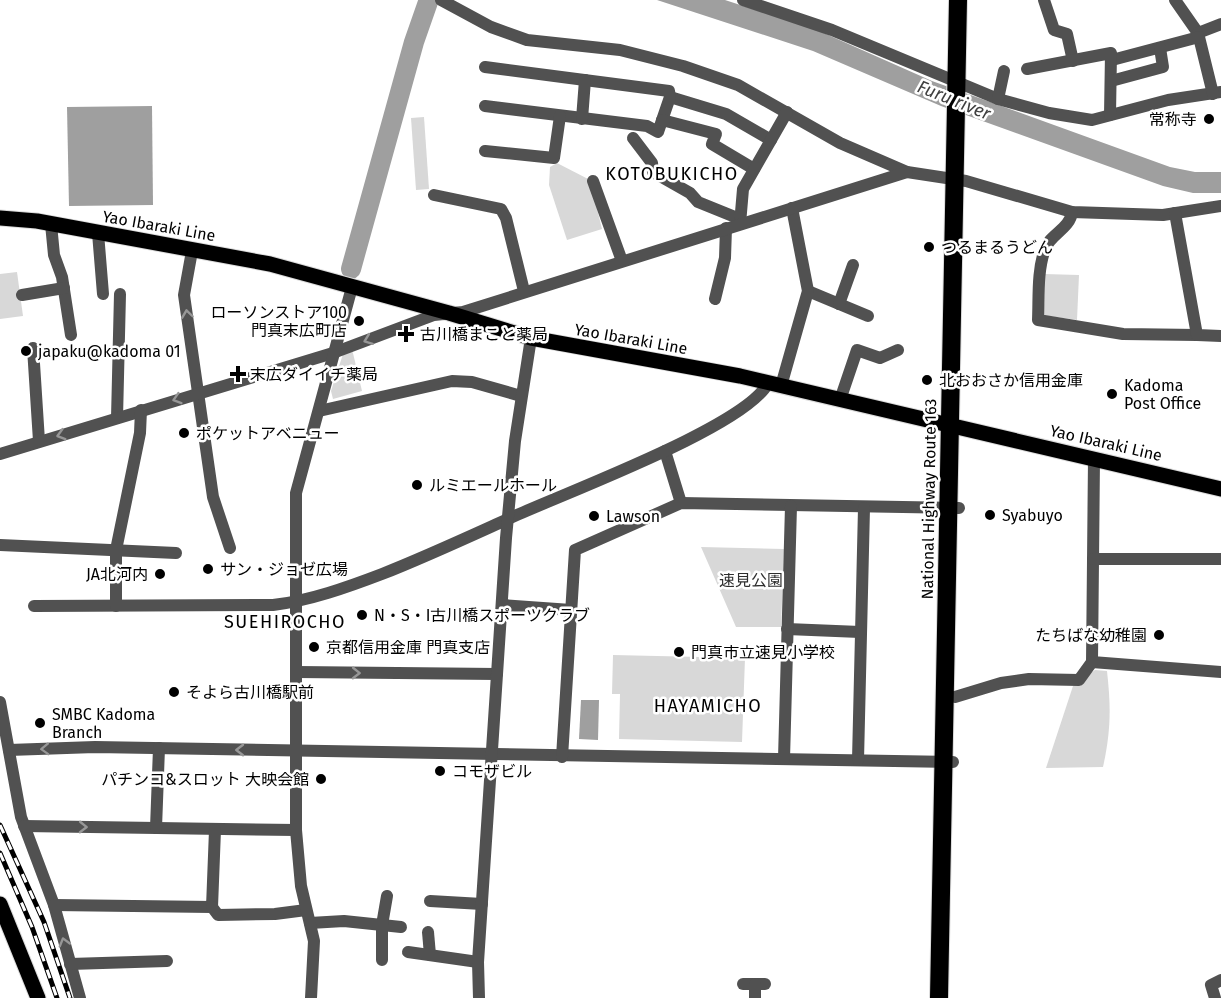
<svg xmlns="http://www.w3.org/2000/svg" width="1221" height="998" viewBox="0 0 1221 998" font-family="'Fira Sans','Noto Sans JP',sans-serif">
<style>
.green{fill:#d8d8d8}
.water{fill:#9f9f9f}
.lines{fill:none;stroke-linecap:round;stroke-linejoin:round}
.river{stroke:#9f9f9f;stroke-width:20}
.major-casing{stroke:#dbdbdb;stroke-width:17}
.highway-casing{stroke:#dbdbdb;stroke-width:20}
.minor{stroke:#515151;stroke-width:12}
.major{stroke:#000;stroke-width:15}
.highway{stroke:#000;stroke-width:18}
.rail-casing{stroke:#000;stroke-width:5}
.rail{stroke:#fff;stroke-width:3;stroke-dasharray:9;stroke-linecap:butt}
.oneway{stroke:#979797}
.poi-dot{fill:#000;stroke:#fff;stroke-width:2}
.labels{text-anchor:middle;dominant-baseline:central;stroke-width:5;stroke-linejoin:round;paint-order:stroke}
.poi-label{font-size:16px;fill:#000;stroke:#fff;text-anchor:start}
.street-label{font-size:16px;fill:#000;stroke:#fff}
.park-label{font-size:16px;fill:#2f2f2f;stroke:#fff}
.water-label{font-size:18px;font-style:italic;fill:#404040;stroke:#fff}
.neighbourhood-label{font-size:18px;letter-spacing:1.5px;fill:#000;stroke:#fff}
</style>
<rect width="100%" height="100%" fill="#fff"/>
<g class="green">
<polygon points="424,117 429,189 416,190 411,118"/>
<polygon points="557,163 590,180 602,229 567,240 549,185 550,167"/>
<polygon points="17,272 23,316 0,319 0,274"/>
<polygon points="1044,274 1079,275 1077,320 1041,315"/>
<polygon points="352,349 362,391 333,399 331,391 343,354"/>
<polygon points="701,547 784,549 781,627 736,627"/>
<polygon points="613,655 745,658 742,742 619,739 620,694 612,694"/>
<path d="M1095,670l12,1c4,37 4,59 -4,96l-57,1 27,-82z"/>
</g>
<g class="water">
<polygon points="657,0 725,0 817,30 932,81 1170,167 1195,172 1221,172 1221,193 1193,193 1163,186 941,106 813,51"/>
<polygon points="152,106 153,205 69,206 67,107"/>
<polygon points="581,700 599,700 598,740 579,739"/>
</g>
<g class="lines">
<polyline class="river" points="351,269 414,42 428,2"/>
<defs>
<g id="major">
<polyline points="0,218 37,221 270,264 449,313 531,338 740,376 1221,489"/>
<polyline points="0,904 38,998"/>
</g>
<polyline id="highway" points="939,998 958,0"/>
</defs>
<use href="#major" class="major-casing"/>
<use href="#highway" class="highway-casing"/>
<g class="minor">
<polyline points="441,0 491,27 527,40 620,50 683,66 738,85 840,143 907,172 966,181 1072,212 1163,215 1221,206"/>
<polyline points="743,0 832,30 998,99 1049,113 1092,120 1168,100 1221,92"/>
<polyline points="1044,0 1054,30 1067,34 1073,61"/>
<polyline points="1175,0 1198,33 1213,94"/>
<polyline points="1198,33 1221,24"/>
<polyline points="1112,60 1199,37"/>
<polyline points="1027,69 1111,53 1110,115"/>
<polyline points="1111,81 1163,67 1160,48"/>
<polyline points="670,97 726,114 771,140"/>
<polyline points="998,99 1004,71"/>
<polyline points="485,106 647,126 658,132 670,97 669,91 485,67"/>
<polyline points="582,119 585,80"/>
<polyline points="662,120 716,134 712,144 754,169"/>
<polyline points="633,138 652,163 653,172 690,193 698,202 740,219"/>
<polyline points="485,151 554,158 560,116"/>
<polyline points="593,181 622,261"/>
<polyline points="434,195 501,209 506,218 524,291"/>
<path d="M1072,212c-2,17 -22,22 -27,37 -8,22 -6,48 -7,71l85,14 74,1"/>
<polyline points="1175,213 1197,335 1221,336"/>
<polyline points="51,224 54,255 62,277 71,335"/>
<polyline points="740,224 743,189 787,112"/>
<polyline points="98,233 103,294"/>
<polyline points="192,251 184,295 213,497 230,548"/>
<polyline points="808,291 868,316"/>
<polyline points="22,295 64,288"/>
<polyline points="715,299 725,258 726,228"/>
<polyline points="839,304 853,265"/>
<polyline points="33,348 39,441"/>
<polyline points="781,386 808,291 792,208"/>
<polyline points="840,400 857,350 880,358 898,350"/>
<polyline points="319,411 452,381 472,382 521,396"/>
<polyline points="117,418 120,294"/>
<polyline points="665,451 681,503"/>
<polyline points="0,454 333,353 434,315 463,312 907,172"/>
<polyline points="1094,459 1092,662 1221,672"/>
<polyline points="0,545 176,553"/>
<polyline points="1093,559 1221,559"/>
<polyline points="502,605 571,610"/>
<path d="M34,606l239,-1c36,-4 75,-18 109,-31 43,-17 84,-36 126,-55 51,-24 238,-92 260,-136"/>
<polyline points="116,606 116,550 140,433 141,410"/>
<polyline points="787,629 860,632"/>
<polyline points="297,672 497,674"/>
<polyline points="955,697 1001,683 1029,679 1079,680 1092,662"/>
<polyline points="0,702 21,817 54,905 80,998"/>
<polyline points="9,750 95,747 953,762"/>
<polyline points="562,757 575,550 681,503 959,508"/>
<polyline points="784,759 791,506"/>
<polyline points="858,760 864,508"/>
<polyline points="24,826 296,830"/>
<polyline points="156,828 159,748"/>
<polyline points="430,901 482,904"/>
<polyline points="54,905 212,907 215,830"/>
<polyline points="212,907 218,915 275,914 306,910"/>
<polyline points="310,923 344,921 401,927"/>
<polyline points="428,932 430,955"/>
<polyline points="408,952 478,962"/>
<polyline points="382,960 382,925 387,896"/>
<polyline points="70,964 167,961"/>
<polyline points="743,984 765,984"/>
<polyline points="311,998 314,941 301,886 296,830 296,493 352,287"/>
<polyline points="479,998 478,962 506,538 515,441 531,338"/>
<polyline points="755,998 755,984"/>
<polyline points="1215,998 1211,985 1221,980"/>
</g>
<use href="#major" class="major"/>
<use href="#highway" class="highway"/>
<defs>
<g id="rail">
<polyline points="0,825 44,922 70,998"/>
<polyline points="0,853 32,927 57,998"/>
</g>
</defs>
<use href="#rail" class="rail-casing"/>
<use href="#rail" class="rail"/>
</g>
<defs><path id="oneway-chevron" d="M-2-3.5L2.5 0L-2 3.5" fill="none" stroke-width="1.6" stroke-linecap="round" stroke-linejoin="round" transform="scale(1.5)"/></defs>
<g class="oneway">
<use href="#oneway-chevron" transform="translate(187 314) rotate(-98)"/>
<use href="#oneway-chevron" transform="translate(368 340) rotate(159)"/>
<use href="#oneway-chevron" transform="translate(177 399) rotate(163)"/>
<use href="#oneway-chevron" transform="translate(61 435) rotate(164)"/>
<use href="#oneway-chevron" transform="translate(356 673) rotate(1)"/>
<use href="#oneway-chevron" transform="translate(45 749) rotate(178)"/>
<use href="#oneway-chevron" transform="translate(240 750) rotate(-180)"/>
<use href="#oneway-chevron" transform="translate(83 827) rotate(1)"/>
<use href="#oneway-chevron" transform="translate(64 942) rotate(-106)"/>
</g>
<g class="poi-dot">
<circle cx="1209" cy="119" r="6"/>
<circle cx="929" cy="247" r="6"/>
<circle cx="359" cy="321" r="6"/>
<path d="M403 325h6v6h6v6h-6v6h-6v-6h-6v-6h6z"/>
<circle cx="26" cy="351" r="6"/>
<path d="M235 365h6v6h6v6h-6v6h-6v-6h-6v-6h6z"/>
<circle cx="927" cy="380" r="6"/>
<circle cx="1112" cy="394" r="6"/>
<circle cx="184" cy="433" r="6"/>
<circle cx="417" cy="485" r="6"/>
<circle cx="990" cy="515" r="6"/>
<circle cx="594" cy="516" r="6"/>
<circle cx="208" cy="569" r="6"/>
<circle cx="160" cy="574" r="6"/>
<circle cx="362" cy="615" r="6"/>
<circle cx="1159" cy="635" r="6"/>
<circle cx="314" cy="647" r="6"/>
<circle cx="679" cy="652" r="6"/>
<circle cx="174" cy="692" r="6"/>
<circle cx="40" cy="723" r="6"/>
<circle cx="440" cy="771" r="6"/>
<circle cx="321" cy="779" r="6"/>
</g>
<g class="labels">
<g class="poi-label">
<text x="1197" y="119" text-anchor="end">常称寺</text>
<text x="941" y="247">つるまるうどん</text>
<text x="347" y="312" text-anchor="end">ローソンストア100<tspan x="347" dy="18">門真末広町店</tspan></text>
<text x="420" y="334">古川橋まこと薬局</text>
<text x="38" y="351">japaku@kadoma 01</text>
<text x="250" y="374">末広ダイイチ薬局</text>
<text x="939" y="380">北おおさか信用金庫</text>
<text x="1124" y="385">Kadoma<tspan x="1124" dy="18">Post Office</tspan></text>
<text x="196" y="433">ポケットアベニュー</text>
<text x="429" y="485">ルミエールホール</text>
<text x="1002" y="515">Syabuyo</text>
<text x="606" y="516">Lawson</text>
<text x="220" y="569">サン・ジョゼ広場</text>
<text x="148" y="574" text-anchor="end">JA北河内</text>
<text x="374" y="615">N・S・I古川橋スポーツクラブ</text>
<text x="1147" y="635" text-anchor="end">たちばな幼稚園</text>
<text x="326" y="647">京都信用金庫 門真支店</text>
<text x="691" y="652">門真市立速見小学校</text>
<text x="186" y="692">そよら古川橋駅前</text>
<text x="52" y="714">SMBC Kadoma<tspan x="52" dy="18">Branch</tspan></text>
<text x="452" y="771">コモザビル</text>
<text x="309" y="779" text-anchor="end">パチンコ&amp;スロット 大映会館</text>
</g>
<g class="street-label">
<text transform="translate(159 226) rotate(10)">Yao Ibaraki Line</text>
<text transform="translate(631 339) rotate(10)">Yao Ibaraki Line</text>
<text transform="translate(1106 443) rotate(13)">Yao Ibaraki Line</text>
<text transform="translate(929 499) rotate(-89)">National Highway Route 163</text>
</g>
<g class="park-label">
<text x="751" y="580">速見公園</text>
</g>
<g class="water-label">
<text transform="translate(954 100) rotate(22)">Furu river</text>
</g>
<g class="neighbourhood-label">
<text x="672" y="174">KOTOBUKICHO</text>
<text x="285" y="622">SUEHIROCHO</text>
<text x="708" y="706">HAYAMICHO</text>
</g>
</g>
</svg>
